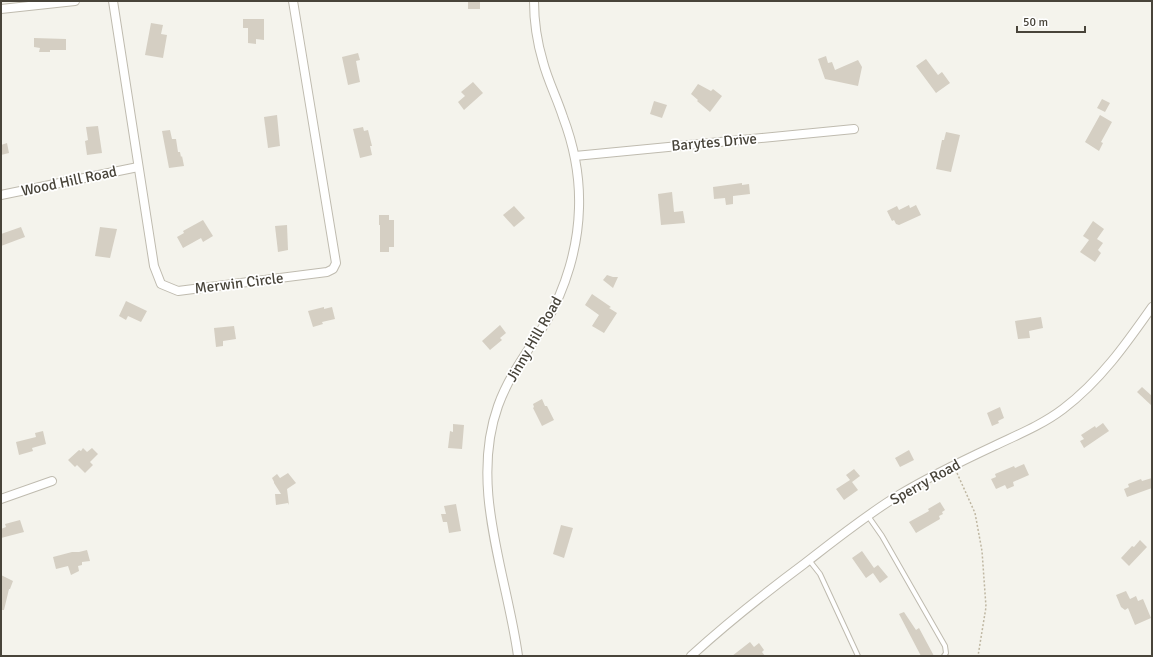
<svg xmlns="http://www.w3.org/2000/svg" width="1153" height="657" viewBox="0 0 1153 657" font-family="Signika,sans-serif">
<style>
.building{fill:#d5cfc3}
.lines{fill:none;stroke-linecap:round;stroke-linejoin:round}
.lane-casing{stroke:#bfbbaf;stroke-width:6}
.street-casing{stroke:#bfbbaf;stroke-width:10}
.path{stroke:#bfb7a2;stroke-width:1.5;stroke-dasharray:2 2;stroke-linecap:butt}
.lane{stroke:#fff;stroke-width:4}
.street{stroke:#fff;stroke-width:8}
.labels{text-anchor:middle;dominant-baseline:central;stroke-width:3.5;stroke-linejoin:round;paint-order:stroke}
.street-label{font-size:15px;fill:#48443a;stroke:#fff}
</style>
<rect width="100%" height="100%" fill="#f4f3ec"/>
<g class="building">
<polygon points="468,1 480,2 480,9 468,9"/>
<polygon points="243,19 264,19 264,40 256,39 256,44 248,43 248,28 243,28"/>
<polygon points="151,23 163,25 161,34 167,35 163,58 145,55"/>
<polygon points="34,38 66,39 66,50 50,50 50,52 39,52 40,48 34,47"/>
<polygon points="358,53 360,60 356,61 360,82 348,85 342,57"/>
<polygon points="826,56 828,63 832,62 835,70 858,60 862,67 858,86 825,79 818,59"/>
<polygon points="926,59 938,75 942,72 950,83 936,93 916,66"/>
<polygon points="473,82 483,93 464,110 458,102 465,96 461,92"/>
<polygon points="698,84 711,91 713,89 722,96 710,112 697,101 698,100 691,94"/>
<polygon points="1102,99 1110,103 1105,112 1097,108"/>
<polygon points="654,101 667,105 662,118 650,114"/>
<polygon points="277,115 280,146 268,148 264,117"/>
<polygon points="1100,115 1112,122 1101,142 1103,143 1099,151 1085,142"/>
<polygon points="98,126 102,153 87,155 85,141 88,140 86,127"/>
<polygon points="363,127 364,131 368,130 372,146 370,146 372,155 360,158 353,129"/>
<polygon points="170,130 172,139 176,139 178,152 180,152 181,157 182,156 184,166 169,168 162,131"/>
<polygon points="946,132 960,135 951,172 936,169 942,140 944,140"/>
<polygon points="7,143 9,153 1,155 1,145"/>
<polygon points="742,183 742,185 749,184 750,194 733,196 733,204 726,205 725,198 714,199 713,187"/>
<polygon points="672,192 674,212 683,211 685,223 661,225 658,194"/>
<polygon points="909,205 910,208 916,205 921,215 899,225 896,224 894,220 892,221 887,211 897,206 899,210"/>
<polygon points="514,206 525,218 514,227 503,215"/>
<polygon points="379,215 389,215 389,220 394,220 394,247 389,247 389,252 380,252 380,225 379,225"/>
<polygon points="203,220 213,236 203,242 201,238 183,248 177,237 184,233 183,231"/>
<polygon points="1093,221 1104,229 1097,239 1103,243 1098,250 1101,253 1095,262 1080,252 1089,240 1083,236"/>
<polygon points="287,225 288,250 278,252 275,226"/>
<polygon points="21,227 25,237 1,246 1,234"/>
<polygon points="100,227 117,229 110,258 95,256"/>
<polygon points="607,275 613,277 618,277 613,288 603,280"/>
<polygon points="592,294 611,307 609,308 617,313 604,333 592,326 599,315 585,305"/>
<polygon points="126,301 147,311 141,322 128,316 126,320 119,316"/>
<polygon points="324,307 324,309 332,307 335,319 322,322 323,324 313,327 308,311"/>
<polygon points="1041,317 1043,328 1029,331 1030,338 1018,339 1015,321"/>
<polygon points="500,325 506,333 500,338 502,340 490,350 482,341"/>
<polygon points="234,326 236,339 223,341 223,346 216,347 214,328"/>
<polygon points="1142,387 1152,396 1152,406 1137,392"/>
<polygon points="542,399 545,406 547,406 554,420 542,426 533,408 534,407 533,404"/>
<polygon points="1000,407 1004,418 998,421 999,423 992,426 987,413"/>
<polygon points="1103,423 1109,431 1084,448 1080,441 1084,439 1081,435 1095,426 1096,428"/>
<polygon points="453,424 464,425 462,449 448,448 450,431 453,432"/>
<polygon points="43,431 46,444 32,448 33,451 19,455 16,442 36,437 35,433"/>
<polygon points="83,448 87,452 92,448 98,454 90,462 93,465 85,473 77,465 75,467 68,460 79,450 81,451"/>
<polygon points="909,450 914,460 900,467 895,458"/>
<polygon points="1024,464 1029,475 1013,482 1014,486 1007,489 1005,485 996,489 991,479 996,477 995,474 1014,466 1015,468"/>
<polygon points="854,469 860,476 852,482 858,490 844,500 836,489 850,480 846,475"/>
<polygon points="288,473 296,483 287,489 289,505 288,503 276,505 275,494 281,494 274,483 274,482 272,478 277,474 280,478"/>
<polygon points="1152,478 1152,488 1127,497 1124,489 1129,487 1128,484 1141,479 1142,481"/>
<polygon points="940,502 945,510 942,512 943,514 939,516 940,519 916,533 909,522 929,511 928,509"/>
<polygon points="456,504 461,531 449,533 447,522 443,522 441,514 446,514 444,506"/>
<polygon points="20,520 24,532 1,538 1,529 6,527 5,524"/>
<polygon points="561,525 573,528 564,558 553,554"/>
<polygon points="1140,540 1147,547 1129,566 1121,558 1132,546 1134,547"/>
<polygon points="87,550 90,561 82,562 82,565 78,566 79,571 71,575 68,566 56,569 53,557 72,552 79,552"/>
<polygon points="862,551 874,568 878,565 888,577 880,583 873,573 866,578 852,558"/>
<polygon points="1,575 13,581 10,589 9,589 4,610 1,610"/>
<polygon points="1126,591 1130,599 1136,596 1138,601 1143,599 1151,618 1135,625 1128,608 1125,610 1121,607 1116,595"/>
<polygon points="904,612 916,630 919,628 934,656 921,656 899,614"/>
<polygon points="750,642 754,647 759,643 764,650 762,652 765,656 732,656"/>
</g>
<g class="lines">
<defs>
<g id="lane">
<polyline points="868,516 882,536 945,646 946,653 944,656"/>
<polyline points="809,560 820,574 858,656"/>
</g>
<g id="street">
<polyline points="113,1 154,266 161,284 178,291 327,272 333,269 336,263 293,1"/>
<polyline points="1,9 75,1"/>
<polyline points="575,156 854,129"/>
<polyline points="1,195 138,167"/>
<polyline points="1,499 52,481"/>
<path d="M518,656c-11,-81 -49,-169 -20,-250 11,-31 31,-56 48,-84 20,-34 32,-75 33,-114 1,-31 -5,-62 -16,-91 -6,-19 -15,-36 -20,-55 -6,-20 -9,-40 -9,-61"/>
<path d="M691,656c36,-33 74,-63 113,-92 31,-24 62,-49 95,-69 31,-19 63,-34 95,-49 23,-11 48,-21 69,-37 37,-28 63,-65 89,-102"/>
</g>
</defs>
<use href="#lane" class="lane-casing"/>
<use href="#street" class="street-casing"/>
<polyline class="path" points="957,473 975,513 982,551 986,607 978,656"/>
<use href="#lane" class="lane"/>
<use href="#street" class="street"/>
</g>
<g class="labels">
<g class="street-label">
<text transform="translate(714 142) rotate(-5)">Barytes Drive</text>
<text transform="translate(69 181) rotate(-12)">Wood Hill Road</text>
<text transform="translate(239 283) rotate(-7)">Merwin Circle</text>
<text transform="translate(534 339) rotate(-60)">Jinny Hill Road</text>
<text transform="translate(925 482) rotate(-29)">Sperry Road</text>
</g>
</g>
<rect width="1153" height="657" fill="none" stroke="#48443a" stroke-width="4"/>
<path d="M1017 26v6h68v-6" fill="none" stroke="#48443a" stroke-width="2"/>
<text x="1023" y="26" font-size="12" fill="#48443a" stroke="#ffffff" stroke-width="3" paint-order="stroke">50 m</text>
</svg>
